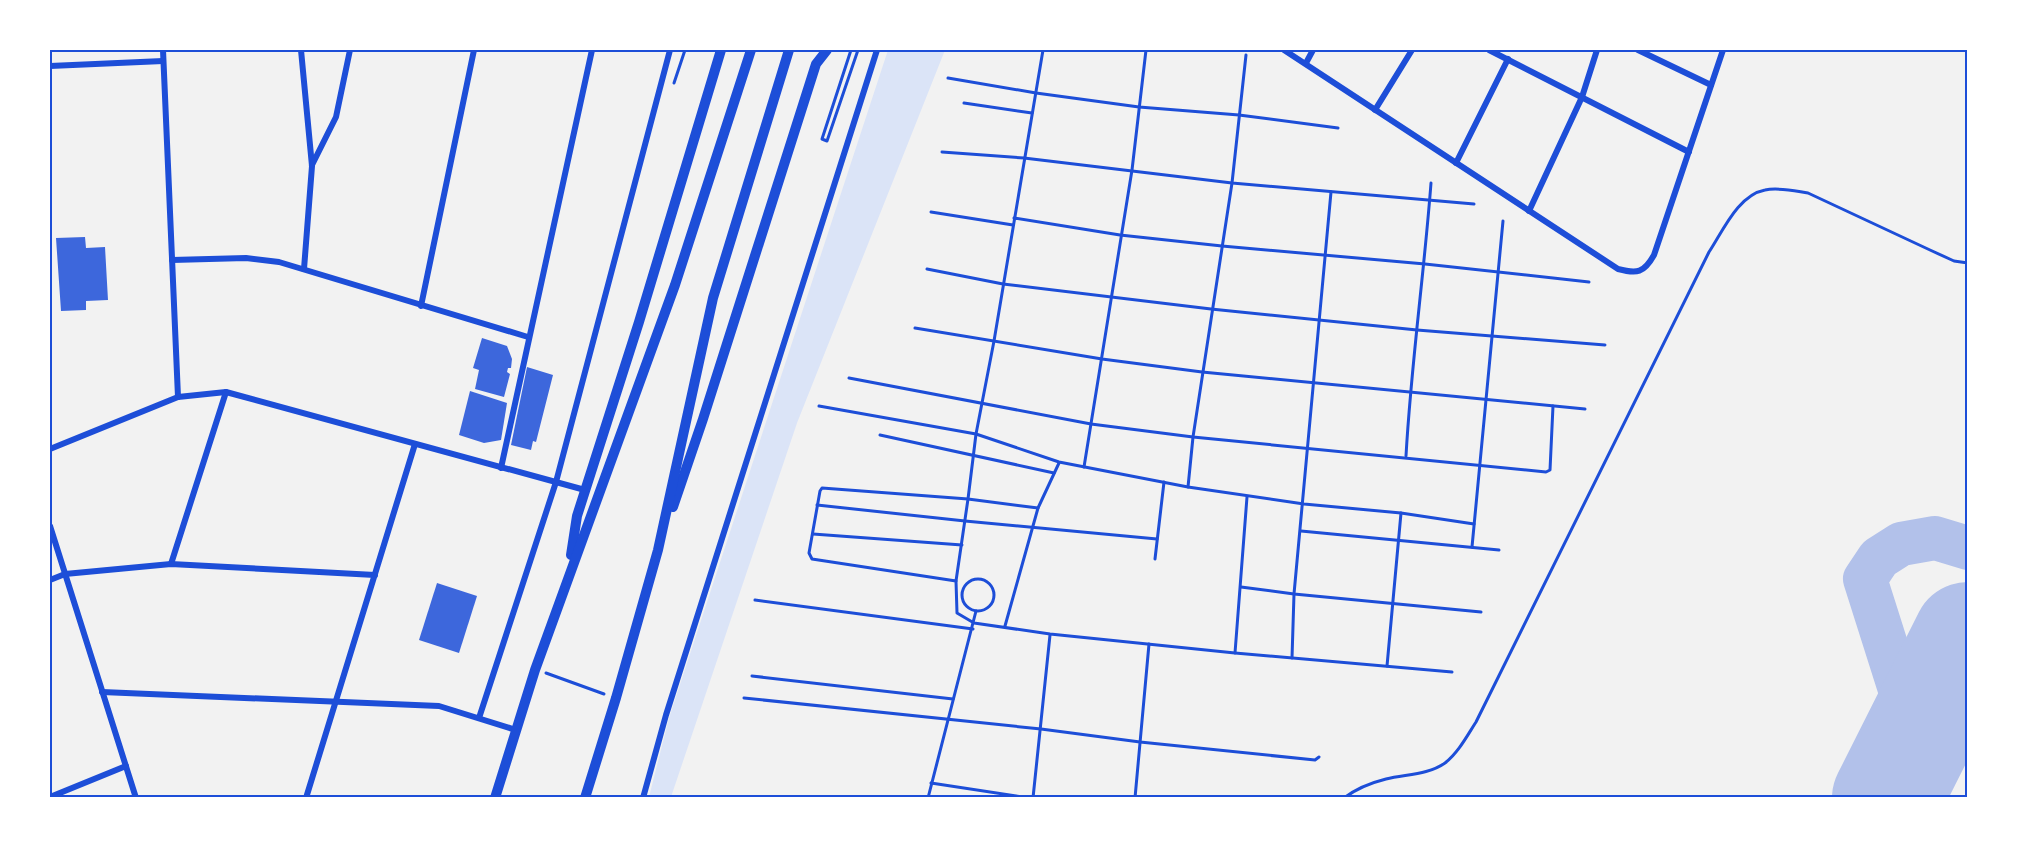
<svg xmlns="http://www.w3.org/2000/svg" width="2017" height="847" viewBox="0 0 2017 847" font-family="Lato,sans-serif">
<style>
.green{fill:#dbe4f7}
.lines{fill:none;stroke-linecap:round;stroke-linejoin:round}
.taxiway{stroke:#b2c1ea;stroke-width:44}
.runway{stroke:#b2c1ea;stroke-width:110}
.building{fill:#3d67dc}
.path{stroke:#1d4ed8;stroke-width:3}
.service{stroke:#1d4ed8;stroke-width:3}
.minor{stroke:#1d4ed8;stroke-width:6}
.trunk{stroke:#1d4ed8;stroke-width:10}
.neatline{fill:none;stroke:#1d4ed8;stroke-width:2}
</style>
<rect width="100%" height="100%" fill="#f2f2f2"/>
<polygon class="green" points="888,50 945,50 797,423 671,797 649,797 669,718"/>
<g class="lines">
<g class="taxiway">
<polyline points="1936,699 1968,687"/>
<polyline points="1887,797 1903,754 1908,728 1904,702 1865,579 1879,558 1901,544 1935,538 1968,548"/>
</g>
<polyline class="runway" points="1887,798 1968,637"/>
</g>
<g class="building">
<polygon points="85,237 86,248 105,247 108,300 86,301 86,310 61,311 56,238"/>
<polygon points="482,338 507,346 512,359 511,368 508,368 507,372 510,374 504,397 475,389 479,370 473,368"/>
<polygon points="527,367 553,375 536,442 533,441 531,450 511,445"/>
<polygon points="470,391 507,403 501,440 484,443 459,435"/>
<polygon points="437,583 477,596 459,653 419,640"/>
</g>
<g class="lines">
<g class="path">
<polyline points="851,50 822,139 827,141 858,50"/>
<polyline points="674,83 685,50"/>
<polyline points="546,673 604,694"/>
<path d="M1344,798c13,-10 26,-15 42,-19 20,-5 42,-4 59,-16 13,-10 22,-27 31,-41l233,-470c14,-21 29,-57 56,-62 14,-3 30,1 43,3l122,57 24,11 14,2"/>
</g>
<g class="service">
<polyline points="948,78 1036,93 1139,107 1239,115 1338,128"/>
<polyline points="964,103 1032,113"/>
<polyline points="942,152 1024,158 1232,183 1474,204"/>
<polyline points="931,212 1013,225"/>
<polyline points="1014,218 1120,235 1222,246 1425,264 1589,282"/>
<polyline points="927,269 1003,284 1211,309 1417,330 1605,345"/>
<polyline points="915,328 1102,359 1202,372 1585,409"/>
<polyline points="849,378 1091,424 1193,437 1546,472 1550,470 1553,406"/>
<polyline points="819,406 976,434 1059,462 1188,487 1304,504 1401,513 1474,524"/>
<polyline points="880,435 1054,473"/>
<path d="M1406,456c5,-91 18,-181 25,-273"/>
<polyline points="1084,467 1132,170 1146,50"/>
<polyline points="1188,487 1193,437 1232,183 1246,55"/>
<polygon points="822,488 968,499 956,581 812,559 809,553 820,491"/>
<polyline points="817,505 965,521 1157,539"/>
<polyline points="1038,508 968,499 976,434 994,341 1043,50"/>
<polyline points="1301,531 1499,550"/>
<polyline points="813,534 962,545"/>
<polyline points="1472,547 1503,221"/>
<polyline points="1155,559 1164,482"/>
<circle cx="978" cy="595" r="16"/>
<polyline points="956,581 957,613 974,623 1050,634 1235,653 1452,672"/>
<polyline points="1241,587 1294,594 1481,612"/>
<polyline points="755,600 973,629"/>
<polyline points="1005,626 1038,508 1059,463"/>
<polyline points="1235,653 1247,497"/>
<polyline points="1292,658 1294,594 1331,192"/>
<polyline points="1387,666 1401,513"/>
<polyline points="752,676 953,699"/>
<polyline points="744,698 1041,729 1140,742 1315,760 1319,757"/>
<polyline points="931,783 1029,798"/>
<polyline points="928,798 976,611"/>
<polyline points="1033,798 1050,635"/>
<polyline points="1135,798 1149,644"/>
</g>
<g class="minor">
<polyline points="163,50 178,397"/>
<polyline points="301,50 312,166 304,269"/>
<path d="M1284,50l334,219c19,5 26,4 36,-14l69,-205"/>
<polyline points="1489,50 1689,152"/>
<polyline points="1638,50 1711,85"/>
<polyline points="1306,63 1313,50"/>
<polyline points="50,66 163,61"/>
<polyline points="1375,110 1412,50"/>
<polyline points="1456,163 1508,59"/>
<polyline points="312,165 336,117 350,50"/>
<polyline points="1529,211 1582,97 1597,50"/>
<polyline points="172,260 246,258 279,262 528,337"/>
<polyline points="421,306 474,50"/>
<polyline points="50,449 178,397 226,392 585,490"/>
<polyline points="501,468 592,50"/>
<polyline points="50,526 136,798"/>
<polyline points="171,564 226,392"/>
<polyline points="50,580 65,574 171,564 375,575"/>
<polyline points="102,692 439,706 516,730"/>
<polyline points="479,718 556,482 670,50"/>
<polyline points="50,797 126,766"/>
<polyline points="306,798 415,444"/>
<polyline points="643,798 666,715 877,50"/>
</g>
<g class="trunk">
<polyline points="673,507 703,419 816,64 827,50"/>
<polyline points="571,555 577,516 639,322 721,50"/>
<polyline points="495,798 535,670 675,285 751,50"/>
<polyline points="585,798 616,698 658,550 713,298 789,50"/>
</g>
</g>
<rect width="2017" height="847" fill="none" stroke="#ffffff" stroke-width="102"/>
<rect x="51" y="51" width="1915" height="745" class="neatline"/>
</svg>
